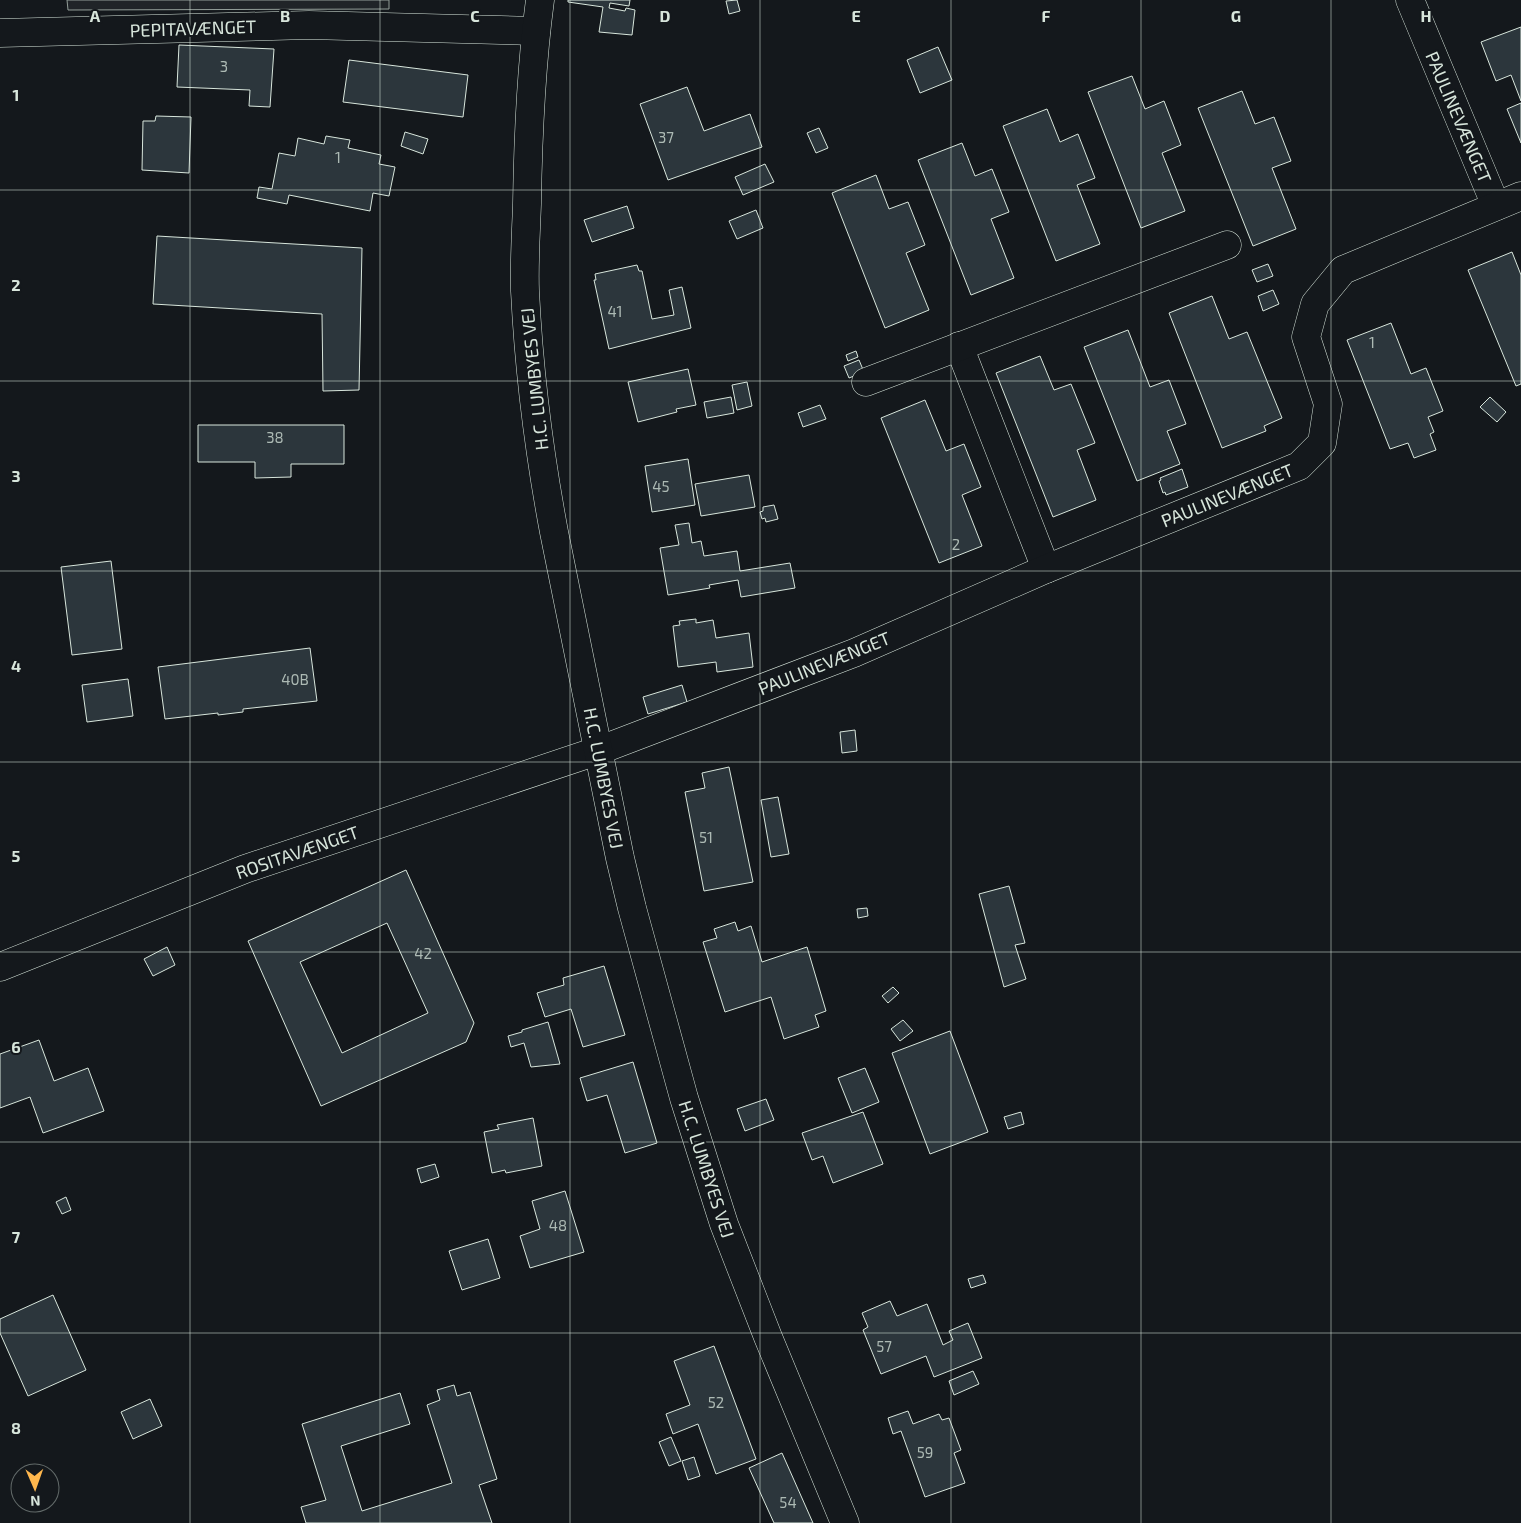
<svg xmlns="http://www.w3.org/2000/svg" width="1521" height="1523" viewBox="0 0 1521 1523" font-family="'Exo 2',sans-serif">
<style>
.green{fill:#202428;stroke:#939e99}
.building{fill:#2c363c;stroke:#d8e6dc;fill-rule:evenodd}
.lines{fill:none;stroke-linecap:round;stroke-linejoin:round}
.street-casing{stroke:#d8e6dc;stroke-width:29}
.secondary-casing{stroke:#d8e6dc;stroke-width:29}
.street{stroke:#14181c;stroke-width:28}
.secondary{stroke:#14181c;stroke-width:28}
.grid{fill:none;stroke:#d8e6dc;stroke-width:1;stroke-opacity:0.55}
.labels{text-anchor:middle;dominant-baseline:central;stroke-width:4;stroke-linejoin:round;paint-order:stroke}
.number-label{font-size:15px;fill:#adbab4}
.street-label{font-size:18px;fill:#d8e6dc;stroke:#14181c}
.grid-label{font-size:16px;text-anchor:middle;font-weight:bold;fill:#d8e6dc;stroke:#14181c;stroke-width:4;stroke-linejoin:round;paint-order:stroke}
</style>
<rect width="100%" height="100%" fill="#14181c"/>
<polygon class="green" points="67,0 389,0 389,9 68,10"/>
<g class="building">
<polygon points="568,0 630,0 629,6 610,3 609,8 625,11 626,8 635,10 632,35 599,32 603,7 568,2"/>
<polygon points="737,0 740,11 729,14 726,1"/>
<polygon points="1521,27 1521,101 1511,75 1496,81 1481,42"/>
<polygon points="179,45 274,49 270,107 249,106 250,90 177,87"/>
<polygon points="938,47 952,80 920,93 907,60"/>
<polygon points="349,60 468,75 463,117 343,102"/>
<polygon points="1132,76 1145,109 1164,101 1181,145 1162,153 1185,211 1141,228 1088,92"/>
<polygon points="687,87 704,131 750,114 762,147 668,180 640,104"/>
<polygon points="1242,91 1255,124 1274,117 1291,161 1272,168 1296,229 1253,246 1198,108"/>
<polygon points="1521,103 1521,143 1507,109"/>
<polygon points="1047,109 1060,142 1078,134 1095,178 1077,185 1100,244 1056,261 1003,126"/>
<polygon points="156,116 191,117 189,173 142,170 143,121 155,121"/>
<polygon points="819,128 828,148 816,153 807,133"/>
<polygon points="405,132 428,139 423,154 401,146"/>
<polygon points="326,136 350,140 348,148 381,155 379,164 395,167 389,196 373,193 370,211 289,195 287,204 257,198 259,187 272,189 279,153 295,156 298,138 324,144"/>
<polygon points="962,143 975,176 992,169 1009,212 991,219 1014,278 971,295 918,160"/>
<polygon points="765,164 774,182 743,195 735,177"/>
<polygon points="876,175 889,209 908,202 925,245 906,253 929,310 885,328 832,193"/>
<polygon points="627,206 634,228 592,242 584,220"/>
<polygon points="756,210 763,228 737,239 729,221"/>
<polygon points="157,236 362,248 359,390 323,391 322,314 153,304"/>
<polygon points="1512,252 1521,275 1521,384 1516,386 1468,270"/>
<polygon points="1268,264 1273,276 1257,282 1252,270"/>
<polygon points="637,265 639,271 642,271 652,319 674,315 669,290 682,287 691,328 609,349 594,280 596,280 595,274"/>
<polygon points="1273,290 1279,304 1263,311 1258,296"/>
<polygon points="1212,296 1229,339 1247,332 1282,418 1264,426 1266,431 1222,448 1169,313"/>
<polygon points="1391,323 1411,374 1426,368 1443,411 1428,417 1434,432 1430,434 1436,450 1414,458 1408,443 1390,449 1347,340"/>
<polygon points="1128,330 1150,387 1169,380 1186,424 1167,431 1180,464 1137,481 1084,347"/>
<polygon points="856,351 858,357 848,361 846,355"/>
<polygon points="1040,356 1054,390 1071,384 1095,443 1077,450 1096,500 1053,517 996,373"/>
<polygon points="859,360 864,372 849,378 844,366"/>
<polygon points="688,369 696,405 676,409 677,412 638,422 628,382"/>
<polygon points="747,382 752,406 737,410 732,385"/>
<polygon points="731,397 734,413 707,418 704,402"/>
<polygon points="1490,397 1506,412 1497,422 1480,407"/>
<polygon points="925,400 946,451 964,444 981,487 962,495 982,546 939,563 881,418"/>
<polygon points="820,405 826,419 803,427 798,413"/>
<polygon points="198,425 344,425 344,464 291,464 291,477 255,478 255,462 198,462"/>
<polygon points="688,459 695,505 652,512 645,466"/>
<polygon points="1182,469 1188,487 1166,495 1165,492 1163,493 1159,481 1161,480 1160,478"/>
<polygon points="749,475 755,507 701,516 695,484"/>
<polygon points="774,505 778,519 766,522 765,518 762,519 760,512 763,511 763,507"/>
<polygon points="689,523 692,543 701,541 704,556 737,551 740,571 790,563 795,588 741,597 738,580 709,585 710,588 668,595 660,548 679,545 675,525"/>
<polygon points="111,561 122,649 72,655 61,567"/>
<polygon points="696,619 696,623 713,620 716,638 749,633 753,667 717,672 716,662 678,667 673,626 680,625 679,621"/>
<polygon points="310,648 317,701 243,709 243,712 218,715 218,713 165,719 158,667"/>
<polygon points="128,679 133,716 87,722 82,685"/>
<polygon points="682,685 687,702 648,714 643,697"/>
<polygon points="855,730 857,751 842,753 840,732"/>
<polygon points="729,767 753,882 704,891 685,792 705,788 702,773"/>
<polygon points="778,797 789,854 771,857 761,800"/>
<path d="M406,870l68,153 -8,19 -145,64 -73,-165zM387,923l41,90 -86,40 -42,-91z"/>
<polygon points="1009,886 1025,943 1015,945 1026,979 1004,987 979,894"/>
<polygon points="867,908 868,916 858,918 857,909"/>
<polygon points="735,922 738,931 751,926 762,962 807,947 826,1011 815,1015 819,1027 784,1039 771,997 725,1012 703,942 717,938 714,929"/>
<polygon points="167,947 175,965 153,976 144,959"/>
<polygon points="604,966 625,1035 583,1047 571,1009 545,1017 537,993 564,985 563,978"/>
<polygon points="893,987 899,993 888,1003 882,996"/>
<polygon points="903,1020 913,1031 900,1041 891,1029"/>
<polygon points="548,1022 560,1064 531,1067 524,1043 511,1047 508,1036 522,1032 522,1030"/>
<polygon points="950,1031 988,1132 930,1154 892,1053"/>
<polygon points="39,1040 54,1081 88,1068 104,1111 43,1133 30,1097 0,1108 0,1054"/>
<polygon points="633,1062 657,1143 625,1153 607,1095 587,1101 580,1078"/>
<polygon points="865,1068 879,1102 852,1113 838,1078"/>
<polygon points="766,1099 774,1120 745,1131 737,1109"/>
<polygon points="863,1112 883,1164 833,1183 823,1156 812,1160 802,1133"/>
<polygon points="1021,1112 1024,1124 1008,1129 1004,1117"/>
<polygon points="533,1118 542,1166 506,1173 505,1170 492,1173 484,1132 499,1129 497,1125"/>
<polygon points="435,1164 439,1177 421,1183 417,1169"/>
<polygon points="565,1191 584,1252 530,1268 520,1236 540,1229 532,1201"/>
<polygon points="66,1197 71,1210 62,1214 56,1202"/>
<polygon points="488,1239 500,1278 462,1290 449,1251"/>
<polygon points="983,1275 986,1283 971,1288 968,1279"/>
<polygon points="53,1295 86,1370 28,1396 0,1333 0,1319"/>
<polygon points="890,1301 897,1316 927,1304 943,1345 953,1340 949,1331 968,1323 982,1358 934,1377 926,1356 881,1374 863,1330 868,1327 862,1313"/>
<polygon points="714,1346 756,1459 716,1474 698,1424 673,1434 666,1414 690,1405 674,1361"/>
<polygon points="973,1371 979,1384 954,1395 949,1381"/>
<polygon points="454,1385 457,1396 470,1392 497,1479 479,1485 492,1523 306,1523 301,1507 326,1500 302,1424 400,1393 410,1424 341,1446 362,1511 452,1483 427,1405 440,1400 437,1390"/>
<polygon points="150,1399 162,1426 133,1439 121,1412"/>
<polygon points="908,1411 913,1424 939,1414 942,1420 949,1418 961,1450 954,1453 965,1483 925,1497 901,1431 893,1434 888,1418"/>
<polygon points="671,1437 681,1461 669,1466 659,1442"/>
<polygon points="782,1453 813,1523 774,1523 749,1468"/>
<polygon points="694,1457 700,1476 688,1480 682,1461"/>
</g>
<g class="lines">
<defs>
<g id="street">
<polyline points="1410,0 1496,206"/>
<polyline points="0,33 309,25 536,31"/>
<polyline points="959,346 1046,569"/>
<polyline points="866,382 1227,245"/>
<polyline points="0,967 245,869 600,750 854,653 1046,569 1299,466 1322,443 1328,404 1306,337 1315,304 1343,270 1521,196"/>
</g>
<path id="secondary" d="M540,0c-9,68 -12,136 -13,204 -1,29 -3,58 -2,87 4,81 14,161 29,241l66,326 12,50 52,190 40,126 44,113 77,186"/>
</defs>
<use href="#street" class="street-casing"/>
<use href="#secondary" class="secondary-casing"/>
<use href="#street" class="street"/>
<use href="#secondary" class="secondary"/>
</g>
<path class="grid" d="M190,0v1523M380,0v1523M570,0v1523M760,0v1523M951,0v1523M1141,0v1523M1331,0v1523M0,190h1521M0,381h1521M0,571h1521M0,762h1521M0,952h1521M0,1142h1521M0,1333h1521"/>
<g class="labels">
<g class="number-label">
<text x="224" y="66">3</text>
<text x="666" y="137">37</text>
<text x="338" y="157">1</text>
<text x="615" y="311">41</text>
<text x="1372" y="342">1</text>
<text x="275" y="437">38</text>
<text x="661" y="486">45</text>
<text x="956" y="544">2</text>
<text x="295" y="679">40B</text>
<text x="706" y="837">51</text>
<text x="423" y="953">42</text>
<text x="558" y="1225">48</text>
<text x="884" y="1346">57</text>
<text x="716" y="1402">52</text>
<text x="925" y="1452">59</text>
<text x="788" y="1502">54</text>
</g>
<g class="street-label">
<text transform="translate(193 28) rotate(-2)">PEPITAVÆNGET</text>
<text transform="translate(1459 117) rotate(67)">PAULINEVÆNGET</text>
<text transform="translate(534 379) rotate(-96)">H.C. LUMBYES VEJ</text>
<text transform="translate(1227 495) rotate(-22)">PAULINEVÆNGET</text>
<text transform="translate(824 663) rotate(-22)">PAULINEVÆNGET</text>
<text transform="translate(604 778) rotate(79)">H.C. LUMBYES VEJ</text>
<text transform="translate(297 852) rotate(-19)">ROSITAVÆNGET</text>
<text transform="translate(707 1169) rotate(72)">H.C. LUMBYES VEJ</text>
</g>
</g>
<g class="grid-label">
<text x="95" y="22">A</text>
<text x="285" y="22">B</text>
<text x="475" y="22">C</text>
<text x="665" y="22">D</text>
<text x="856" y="22">E</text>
<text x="1046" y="22">F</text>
<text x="1236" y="22">G</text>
<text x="1426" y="22">H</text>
<text x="16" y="101">1</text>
<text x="16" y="291">2</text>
<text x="16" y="482">3</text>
<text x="16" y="672">4</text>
<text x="16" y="862">5</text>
<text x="16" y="1053">6</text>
<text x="16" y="1243">7</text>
<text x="16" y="1434">8</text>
</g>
<g transform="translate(35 1488) rotate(178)"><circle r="24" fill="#14181c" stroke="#626a69"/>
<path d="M0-4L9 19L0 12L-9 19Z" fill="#ffb74d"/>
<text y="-8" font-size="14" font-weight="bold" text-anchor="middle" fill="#d8e6dc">N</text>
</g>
</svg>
